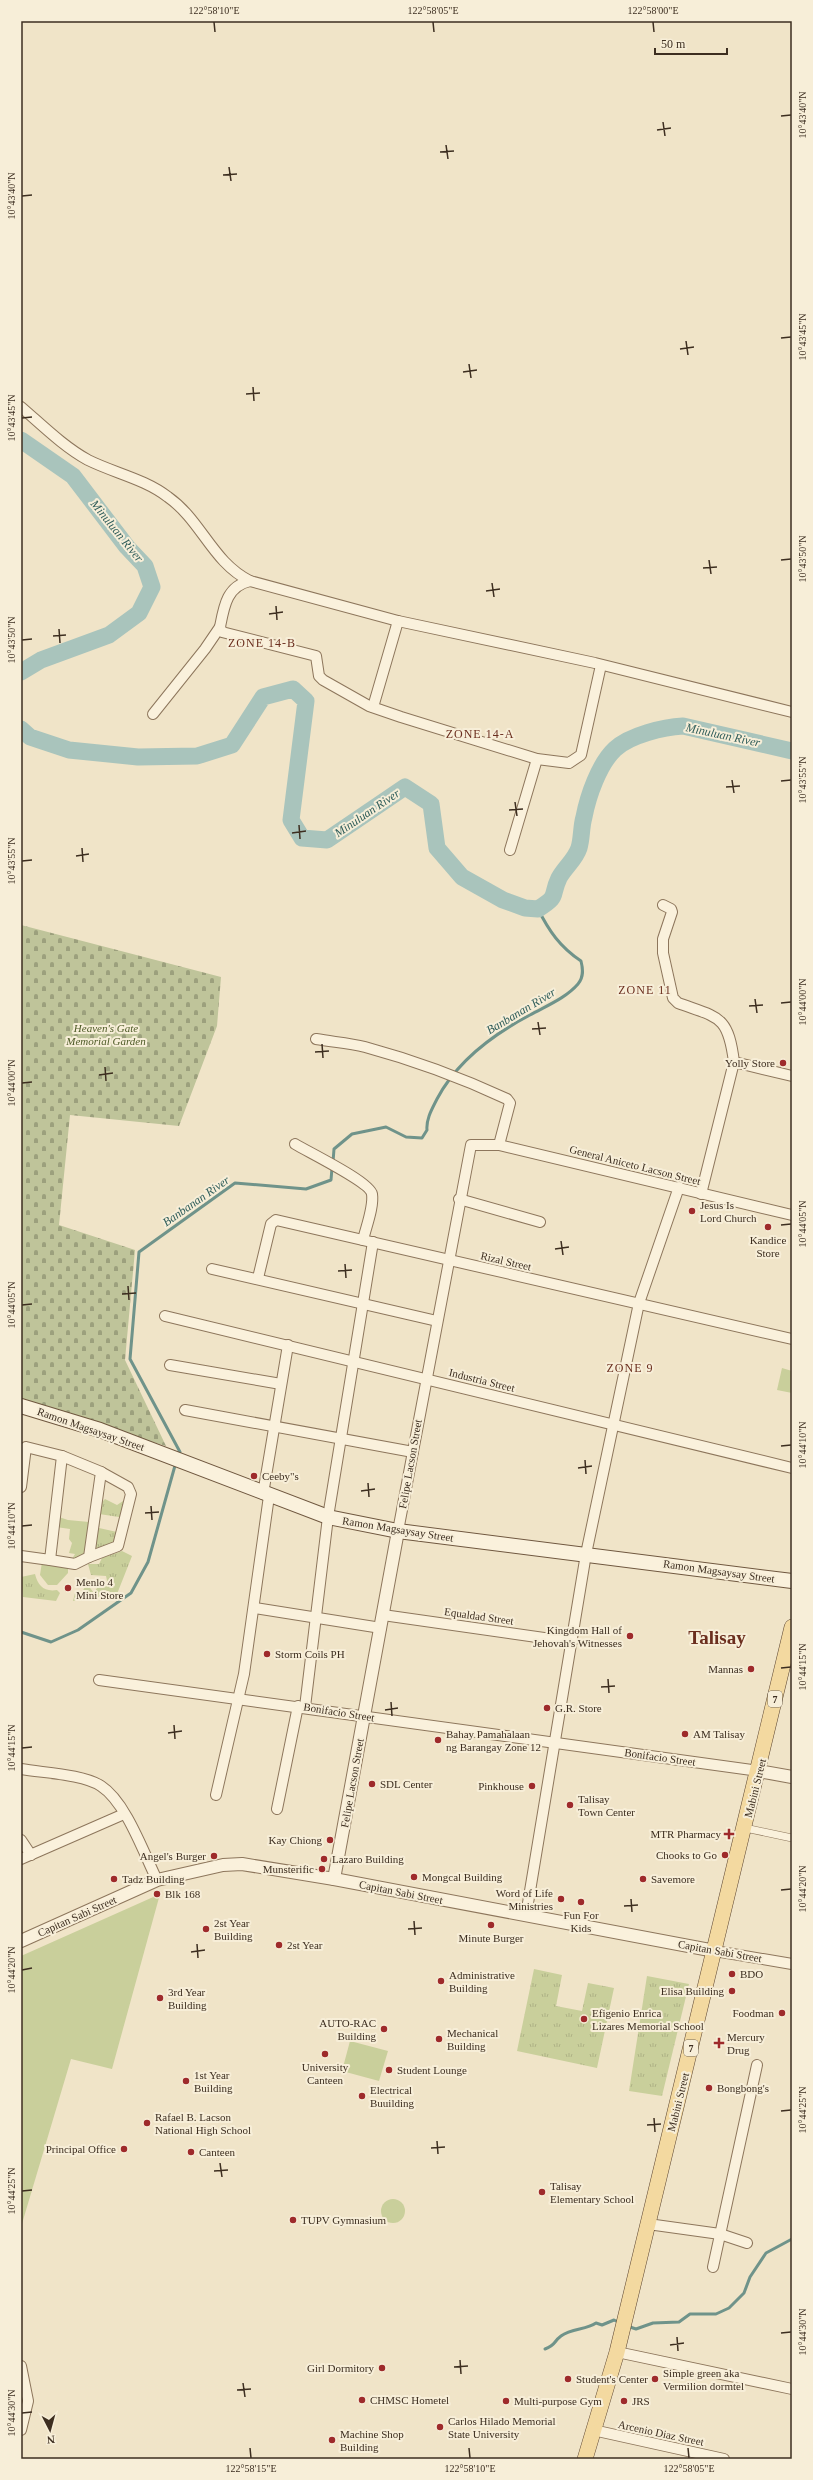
<svg xmlns="http://www.w3.org/2000/svg" width="813" height="2480" viewBox="0 0 813 2480" font-family="'Times New Roman',serif">
<style>
.grass{fill:url(#grass-tufts)}
.cemetery{fill:url(#cemetery-stones)}
.green{fill:#c9cf9b}
.lines{fill:none;stroke-linecap:round;stroke-linejoin:round}
.stream{stroke:#6f938a;stroke-width:3}
.river{stroke:#a9c4bc;stroke-width:17}
.pedestrian-casing{stroke:#8d765c;stroke-width:8}
.minor-casing{stroke:#8d765c;stroke-width:12}
.tertiary-casing{stroke:#8d765c;stroke-width:14}
.secondary-casing{stroke:#6f573f;stroke-width:16}
.primary-casing{stroke:#5b4430;stroke-width:16}
.pedestrian{stroke:#faf1dc;stroke-width:7}
.minor{stroke:#faf1dc;stroke-width:10}
.tertiary{stroke:#faf1dc;stroke-width:12}
.secondary{stroke:#faf1dc;stroke-width:14}
.primary{stroke:#f3d9a0;stroke-width:15}
.ticks{fill:none;stroke:#3d2e20;stroke-width:1.5}
.poi-dot{fill:#9e2a2b;stroke:#f7eed8;stroke-width:1.5}
.labels{text-anchor:middle;dominant-baseline:central;stroke-width:4;stroke-linejoin:round;paint-order:stroke}
.shield{fill:#f7eed8;stroke:#756857;stroke-width:1}
.shield-label{font-size:10px;font-weight:bold;fill:#3d2e20}
.park-label{font-size:11px;font-style:italic;fill:#4d5a26;stroke:#f7eed8}
.poi-label{font-size:11px;fill:#3d2e20;stroke:#f7eed8;text-anchor:start}
.street-label{font-size:11px;fill:#3d2e20;stroke:#f7eed8}
.water-label{font-size:12px;font-style:italic;fill:#2f5d5a;stroke:#f7eed8}
.neighbourhood-label{font-size:12px;letter-spacing:1px;fill:#6b2e1e;stroke:#f7eed8}
.town-label{font-size:19px;font-weight:bold;fill:#6b2e1e;stroke:#f7eed8}
.neatline{fill:none;stroke:#3d2e20;stroke-width:1.5}
.ticks-label{font-size:10px;text-anchor:middle;fill:#3d2e20}
</style>
<defs>
<pattern id="grass-tufts" width="24" height="20" patternUnits="userSpaceOnUse"><rect width="24" height="20" fill="#c9cf9b"/><path d="M3 7l-1-3M5 7V3M7 7l1-3M15 17l-1-3M17 17v-4M19 17l1-3" fill="none" stroke="#aeb285"/></pattern>
<pattern id="cemetery-stones" width="16" height="16" patternUnits="userSpaceOnUse"><rect width="16" height="16" fill="#bfc49a"/><path d="M2 7V4a2 2 0 0 1 4 0v3zM10 15v-3a2 2 0 0 1 4 0v3z" fill="#9ca07d"/></pattern>
</defs>
<rect width="100%" height="100%" fill="#f0e4c8"/>
<g class="grass">
<polygon points="105,1499 117,1505 126,1499 117,1546 92,1550 97,1515 101,1516 99,1528 117,1532 119,1517 99,1514 102,1502"/>
<polygon points="122,1551 132,1556 117,1594 73,1601 75,1593 80,1595 87,1584 94,1593 97,1588 108,1585 106,1576 91,1575 88,1564 99,1564 102,1558"/>
<path d="M35,1574c3,12 9,18 22,16l3,3 -4,8 -33,-4 -2,-20z"/>
<polygon points="534,1969 562,1975 556,2006 582,2011 588,1983 614,1988 597,2068 517,2051"/>
<polygon points="647,1976 689,1984 662,2096 629,2091"/>
</g>
<polygon class="cemetery" points="21,925 221,977 217,1026 179,1126 70,1115 59,1225 135,1250 125,1360 166,1446 21,1402"/>
<g class="green">
<polygon points="782,1368 792,1371 792,1393 777,1390"/>
<polygon points="59,1517 68,1520 89,1522 88,1556 79,1560 72,1559 75,1554 69,1553 72,1543 69,1539 70,1529 56,1527"/>
<polygon points="42,1562 68,1568 68,1573 57,1585 48,1585 40,1575"/>
<polygon points="160,1894 112,2069 71,2059 21,2227 21,1956"/>
<polygon points="350,2041 388,2051 379,2081 342,2071"/>
<circle cx="393" cy="2211" r="12"/>
</g>
<g class="lines">
<g class="stream">
<path d="M333,1162l1,-13 18,-15 34,-7 20,10 16,1 5,-8c-1,-11 5,-21 10,-31 20,-38 55,-64 93,-84 16,-9 36,-17 48,-31 6,-7 5,-15 3,-23 -21,-14 -32,-30 -43,-52"/>
<polyline points="179,1455 180,1452 130,1359 139,1252 235,1183 306,1189 331,1180 332,1168"/>
<polyline points="21,1632 51,1642 78,1630 131,1593 148,1562 176,1462"/>
<polyline points="627,2326 636,2329 653,2323 679,2322 690,2314 716,2314 729,2308 744,2293 750,2277 766,2253 792,2239"/>
<path d="M545,2349c11,-4 8,-7 16,-13 11,-8 25,-6 35,-13l6,2 12,-5 6,3"/>
</g>
<g class="river">
<polyline points="21,440 73,476 127,547 145,566 152,587 139,613 109,635 41,660 21,672"/>
<path d="M21,729l9,8 39,13 69,7 59,-1 35,-11 31,-48 30,-8 13,12 -15,119 11,18 25,2 78,-53 26,17 6,44 25,29 41,23 22,8 13,1c22,-14 12,-12 21,-31 6,-11 16,-18 20,-30 3,-10 2,-21 5,-31 4,-21 15,-53 31,-68 15,-14 49,-22 68,-23l109,25"/>
</g>
<defs>
<polyline id="pedestrian" points="745,1828 792,1838"/>
<g id="minor">
<path d="M21,407c21,18 43,40 67,53 26,13 57,19 80,37 34,24 44,65 82,84l148,40 197,42 197,49"/>
<path d="M250,581c-23,5 -26,25 -30,46l2,5 94,24 3,20 4,4 46,26 32,11 136,42 32,4 12,-8 20,-90"/>
<polyline points="373,707 398,621"/>
<polyline points="153,714 205,649 220,627"/>
<polyline points="510,850 537,759"/>
<path d="M663,905l8,4 1,3 -9,27v14l10,45 5,5c41,15 50,12 56,59"/>
<path d="M316,1039c17,3 33,4 49,8 48,13 97,31 142,52l3,4 -11,42"/>
<path d="M295,1144c13,8 75,38 77,50 2,13 -6,33 -9,46"/>
<polyline points="701,1194 734,1062 792,1076"/>
<polyline points="459,1199 540,1222"/>
<polyline points="212,1269 437,1321"/>
<polyline points="258,1278 271,1224 276,1220 792,1339"/>
<polyline points="165,1316 792,1468"/>
<polyline points="170,1365 281,1384"/>
<polyline points="185,1410 413,1452"/>
<polyline points="21,1487 26,1447 62,1456 50,1560 21,1556"/>
<polyline points="263,1494 288,1345"/>
<polyline points="398,1531 471,1145 499,1145 792,1215"/>
<polyline points="89,1557 118,1546 131,1494 128,1487 101,1472"/>
<polyline points="50,1560 75,1564 89,1557 101,1472 62,1456"/>
<polyline points="255,1608 381,1628"/>
<polyline points="383,1615 572,1642"/>
<polyline points="99,1680 759,1771"/>
<polyline points="305,1707 328,1517 373,1242"/>
<path d="M21,1769c22,4 62,5 80,17 25,16 43,68 56,94"/>
<polyline points="216,1795 244,1674 269,1496"/>
<polyline points="277,1809 298,1706"/>
<polyline points="21,1840 31,1855"/>
<polyline points="21,1859 124,1814"/>
<polyline points="526,1915 586,1554 639,1303 679,1187"/>
<polyline points="715,1951 792,1964"/>
<polyline points="648,2224 720,2234 747,2243"/>
<polyline points="713,2267 757,2065"/>
<polyline points="617,2352 792,2389"/>
<polyline points="21,2366 28,2401 21,2430"/>
<polyline points="593,2430 724,2459"/>
</g>
<g id="tertiary">
<polyline points="759,1771 792,1777"/>
<polyline points="334,1879 398,1531"/>
<polyline points="21,1941 157,1880 223,1865 242,1864 334,1879 715,1951"/>
</g>
<polyline id="secondary" points="21,1406 100,1430 328,1517 398,1531 792,1581"/>
<polyline id="primary" points="585,2459 617,2352 792,1627"/>
</defs>
<use href="#pedestrian" class="pedestrian-casing"/>
<use href="#minor" class="minor-casing"/>
<use href="#tertiary" class="tertiary-casing"/>
<use href="#secondary" class="secondary-casing"/>
<use href="#primary" class="primary-casing"/>
<use href="#pedestrian" class="pedestrian"/>
<use href="#minor" class="minor"/>
<use href="#tertiary" class="tertiary"/>
<use href="#secondary" class="secondary"/>
<use href="#primary" class="primary"/>
</g>
<path class="ticks" d="M214,22l1,10M433,22l1,10M653,22l1,10M781,116l10,-1M663,122l2,14M657,130l14,-2M446,145l2,14M440,152l14,-1M229,167l2,14M223,175l14,-1M22,196l10,-1M781,338l10,-1M686,341l2,14M680,349l14,-2M469,364l2,14M463,372l14,-2M253,387l1,14M246,394l14,-1M22,418l10,-1M709,560l2,14M781,560l10,-1M703,568l14,-1M492,583l2,14M486,591l14,-2M276,606l1,14M269,614l14,-2M59,629l1,14M53,636l13,-1M22,640l10,-1M732,780l2,13M781,781l10,-1M726,787l14,-1M515,802l2,14M509,810l14,-1M299,825l1,14M292,833l14,-2M82,848l1,14M76,856l13,-2M22,861l10,-1M755,999l2,14M781,1003l10,-1M749,1006l14,-1M538,1022l2,13M532,1029l14,-1M322,1044l1,14M315,1052l14,-1M105,1067l1,14M99,1075l14,-2M22,1083l10,-1M781,1225l10,-1M561,1241l2,14M555,1249l14,-2M345,1264l1,14M338,1271l14,-1M128,1286l1,14M122,1294l14,-1M22,1305l10,-1M781,1446l10,-1M585,1460l1,14M578,1468l14,-2M368,1483l1,14M361,1491l14,-2M151,1506l1,14M145,1513l14,-1M22,1526l10,-1M781,1668l10,-1M608,1679l1,14M601,1687l14,-1M391,1702l1,14M385,1710l13,-2M174,1725l1,14M168,1733l14,-2M22,1748l10,-1M781,1890l10,-1M631,1899l1,13M624,1906l14,-1M414,1921l1,14M408,1929l14,-1M197,1944l1,14M191,1952l14,-2M22,1970l10,-2M781,2111l10,-1M654,2118l1,14M647,2125l14,-1M437,2141l1,13M431,2148l14,-1M220,2163l2,14M214,2171l14,-1M22,2191l10,-1M781,2333l10,-1M677,2337l1,14M670,2345l14,-2M460,2360l1,14M454,2367l14,-1M243,2383l2,14M237,2390l14,-1M22,2413l10,-1M250,2448l1,10M469,2448l1,10M688,2448l1,10"/>
<g class="poi-dot">
<circle cx="783" cy="1063" r="4"/>
<circle cx="692" cy="1211" r="4"/>
<circle cx="768" cy="1227" r="4"/>
<circle cx="254" cy="1476" r="4"/>
<circle cx="68" cy="1588" r="4"/>
<circle cx="630" cy="1636" r="4"/>
<circle cx="267" cy="1654" r="4"/>
<circle cx="751" cy="1669" r="4"/>
<circle cx="547" cy="1708" r="4"/>
<circle cx="685" cy="1734" r="4"/>
<circle cx="438" cy="1740" r="4"/>
<circle cx="372" cy="1784" r="4"/>
<circle cx="532" cy="1786" r="4"/>
<circle cx="570" cy="1805" r="4"/>
<path d="M727 1828h4v4h4v4h-4v4h-4v-4h-4v-4h4z"/>
<circle cx="330" cy="1840" r="4"/>
<circle cx="725" cy="1855" r="4"/>
<circle cx="214" cy="1856" r="4"/>
<circle cx="324" cy="1859" r="4"/>
<circle cx="322" cy="1869" r="4"/>
<circle cx="414" cy="1877" r="4"/>
<circle cx="114" cy="1879" r="4"/>
<circle cx="643" cy="1879" r="4"/>
<circle cx="157" cy="1894" r="4"/>
<circle cx="561" cy="1899" r="4"/>
<circle cx="581" cy="1902" r="4"/>
<circle cx="491" cy="1925" r="4"/>
<circle cx="206" cy="1929" r="4"/>
<circle cx="279" cy="1945" r="4"/>
<circle cx="732" cy="1974" r="4"/>
<circle cx="441" cy="1981" r="4"/>
<circle cx="732" cy="1991" r="4"/>
<circle cx="160" cy="1998" r="4"/>
<circle cx="782" cy="2013" r="4"/>
<circle cx="584" cy="2019" r="4"/>
<circle cx="384" cy="2029" r="4"/>
<circle cx="439" cy="2039" r="4"/>
<path d="M717 2037h4v4h4v4h-4v4h-4v-4h-4v-4h4z"/>
<circle cx="325" cy="2054" r="4"/>
<circle cx="389" cy="2070" r="4"/>
<circle cx="186" cy="2081" r="4"/>
<circle cx="709" cy="2088" r="4"/>
<circle cx="362" cy="2096" r="4"/>
<circle cx="147" cy="2123" r="4"/>
<circle cx="124" cy="2149" r="4"/>
<circle cx="191" cy="2152" r="4"/>
<circle cx="542" cy="2192" r="4"/>
<circle cx="293" cy="2220" r="4"/>
<circle cx="382" cy="2368" r="4"/>
<circle cx="568" cy="2379" r="4"/>
<circle cx="655" cy="2379" r="4"/>
<circle cx="362" cy="2400" r="4"/>
<circle cx="506" cy="2401" r="4"/>
<circle cx="624" cy="2401" r="4"/>
<circle cx="440" cy="2427" r="4"/>
<circle cx="332" cy="2440" r="4"/>
</g>
<g class="labels">
<g class="shield">
<rect x="768" y="1691" width="14" height="16" rx="3"/>
<rect x="684" y="2040" width="14" height="16" rx="3"/>
</g>
<g class="shield-label">
<text x="775" y="1699">7</text>
<text x="691" y="2048">7</text>
</g>
<g class="park-label">
<text x="106" y="1028">Heaven's Gate<tspan x="106" dy="13">Memorial Garden</tspan></text>
</g>
<g class="poi-label">
<text x="775" y="1063" text-anchor="end">Yolly Store</text>
<text x="700" y="1205">Jesus Is<tspan x="700" dy="13">Lord Church</tspan></text>
<text x="768" y="1240" text-anchor="middle">Kandice<tspan x="768" dy="13">Store</tspan></text>
<text x="262" y="1476">Ceeby"s</text>
<text x="76" y="1582">Menlo 4<tspan x="76" dy="13">Mini Store</tspan></text>
<text x="622" y="1630" text-anchor="end">Kingdom Hall of<tspan x="622" dy="13">Jehovah's Witnesses</tspan></text>
<text x="275" y="1654">Storm Coils PH</text>
<text x="743" y="1669" text-anchor="end">Mannas</text>
<text x="555" y="1708">G.R. Store</text>
<text x="446" y="1734">Bahay Pamahalaan<tspan x="446" dy="13">ng Barangay Zone 12</tspan></text>
<text x="693" y="1734">AM Talisay</text>
<text x="380" y="1784">SDL Center</text>
<text x="524" y="1786" text-anchor="end">Pinkhouse</text>
<text x="578" y="1799">Talisay<tspan x="578" dy="13">Town Center</tspan></text>
<text x="721" y="1834" text-anchor="end">MTR Pharmacy</text>
<text x="322" y="1840" text-anchor="end">Kay Chiong</text>
<text x="717" y="1855" text-anchor="end">Chooks to Go</text>
<text x="206" y="1856" text-anchor="end">Angel's Burger</text>
<text x="332" y="1859">Lazaro Building</text>
<text x="314" y="1869" text-anchor="end">Munsterific</text>
<text x="422" y="1877">Mongcal Building</text>
<text x="122" y="1879">Tadz Building</text>
<text x="651" y="1879">Savemore</text>
<text x="553" y="1893" text-anchor="end">Word of Life<tspan x="553" dy="13">Ministries</tspan></text>
<text x="165" y="1894">Blk 168</text>
<text x="581" y="1915" text-anchor="middle">Fun For<tspan x="581" dy="13">Kids</tspan></text>
<text x="214" y="1923">2st Year<tspan x="214" dy="13">Building</tspan></text>
<text x="491" y="1938" text-anchor="middle">Minute Burger</text>
<text x="287" y="1945">2st Year</text>
<text x="740" y="1974">BDO</text>
<text x="449" y="1975">Administrative<tspan x="449" dy="13">Building</tspan></text>
<text x="724" y="1991" text-anchor="end">Elisa Building</text>
<text x="168" y="1992">3rd Year<tspan x="168" dy="13">Building</tspan></text>
<text x="592" y="2013">Efigenio Enrica<tspan x="592" dy="13">Lizares Memorial School</tspan></text>
<text x="774" y="2013" text-anchor="end">Foodman</text>
<text x="376" y="2023" text-anchor="end">AUTO-RAC<tspan x="376" dy="13">Building</tspan></text>
<text x="447" y="2033">Mechanical<tspan x="447" dy="13">Building</tspan></text>
<text x="727" y="2037">Mercury<tspan x="727" dy="13">Drug</tspan></text>
<text x="325" y="2067" text-anchor="middle">University<tspan x="325" dy="13">Canteen</tspan></text>
<text x="397" y="2070">Student Lounge</text>
<text x="194" y="2075">1st Year<tspan x="194" dy="13">Building</tspan></text>
<text x="717" y="2088">Bongbong's</text>
<text x="370" y="2090">Electrical<tspan x="370" dy="13">Buuilding</tspan></text>
<text x="155" y="2117">Rafael B. Lacson<tspan x="155" dy="13">National High School</tspan></text>
<text x="116" y="2149" text-anchor="end">Principal Office</text>
<text x="199" y="2152">Canteen</text>
<text x="550" y="2186">Talisay<tspan x="550" dy="13">Elementary School</tspan></text>
<text x="301" y="2220">TUPV Gymnasium</text>
<text x="374" y="2368" text-anchor="end">Girl Dormitory</text>
<text x="663" y="2373">Simple green aka<tspan x="663" dy="13">Vermilion dormtel</tspan></text>
<text x="576" y="2379">Student's Center</text>
<text x="370" y="2400">CHMSC Hometel</text>
<text x="514" y="2401">Multi-purpose Gym</text>
<text x="632" y="2401">JRS</text>
<text x="448" y="2421">Carlos Hilado Memorial<tspan x="448" dy="13">State University</tspan></text>
<text x="340" y="2434">Machine Shop<tspan x="340" dy="13">Building</tspan></text>
</g>
<g class="street-label">
<text transform="translate(635 1165) rotate(14)">General Aniceto Lacson Street</text>
<text transform="translate(506 1261) rotate(13)">Rizal Street</text>
<text transform="translate(482 1380) rotate(14)">Industria Street</text>
<text transform="translate(91 1429) rotate(19)">Ramon Magsaysay Street</text>
<text transform="translate(410 1464) rotate(-80)">Felipe Lacson Street</text>
<text transform="translate(398 1529) rotate(9)">Ramon Magsaysay Street</text>
<text transform="translate(719 1571) rotate(8)">Ramon Magsaysay Street</text>
<text transform="translate(479 1616) rotate(8)">Equaldad Street</text>
<text transform="translate(339 1712) rotate(9)">Bonifacio Street</text>
<text transform="translate(660 1757) rotate(8)">Bonifacio Street</text>
<text transform="translate(352 1783) rotate(-80)">Felipe Lacson Street</text>
<text transform="translate(755 1788) rotate(-76)">Mabini Street</text>
<text transform="translate(401 1892) rotate(11)">Capitan Sabi Street</text>
<text transform="translate(77 1916) rotate(-24)">Capitan Sabi Street</text>
<text transform="translate(720 1951) rotate(10)">Capitan Sabi Street</text>
<text transform="translate(678 2102) rotate(-76)">Mabini Street</text>
<text transform="translate(661 2433) rotate(12)">Arcenio Diaz Street</text>
</g>
<g class="water-label">
<text transform="translate(117 531) rotate(51)">Minuluan River</text>
<text transform="translate(723 735) rotate(12)">Minuluan River</text>
<text transform="translate(367 813) rotate(-34)">Minuluan River</text>
<text transform="translate(521 1011) rotate(-31)">Banbanan River</text>
<text transform="translate(196 1201) rotate(-35)">Banbanan River</text>
</g>
<g class="neighbourhood-label">
<text x="262" y="643">ZONE 14-B</text>
<text x="480" y="734">ZONE 14-A</text>
<text x="645" y="990">ZONE 11</text>
<text x="630" y="1368">ZONE 9</text>
</g>
<g class="town-label">
<text x="717" y="1637">Talisay</text>
</g>
</g>
<rect width="813" height="2480" fill="none" stroke="#f7eed8" stroke-width="44"/>
<g transform="translate(50 2430) rotate(174)" stroke="#f7eed8" stroke-width="3" paint-order="stroke">
<path d="M0-3L7 15L0 10L-7 15Z" fill="#3d2e20"/>
<text y="-6" font-size="11" font-weight="bold" text-anchor="middle" fill="#3d2e20">N</text>
</g>
<path d="M655 48v6h72v-6" fill="none" stroke="#3d2e20" stroke-width="2"/>
<text x="661" y="48" font-size="12" fill="#3d2e20" stroke="#f7eed8" stroke-width="3" paint-order="stroke">50 m</text>
<rect x="22" y="22" width="769" height="2436" class="neatline"/>
<g class="ticks-label">
<text x="214" y="14">122°58'10"E</text>
<text x="433" y="14">122°58'05"E</text>
<text x="653" y="14">122°58'00"E</text>
<text transform="translate(802 115) rotate(-90)" y="4">10°43'40"N</text>
<text transform="translate(11 196) rotate(-90)" y="4">10°43'40"N</text>
<text transform="translate(802 337) rotate(-90)" y="4">10°43'45"N</text>
<text transform="translate(11 418) rotate(-90)" y="4">10°43'45"N</text>
<text transform="translate(802 559) rotate(-90)" y="4">10°43'50"N</text>
<text transform="translate(11 640) rotate(-90)" y="4">10°43'50"N</text>
<text transform="translate(802 780) rotate(-90)" y="4">10°43'55"N</text>
<text transform="translate(11 861) rotate(-90)" y="4">10°43'55"N</text>
<text transform="translate(802 1002) rotate(-90)" y="4">10°44'00"N</text>
<text transform="translate(11 1083) rotate(-90)" y="4">10°44'00"N</text>
<text transform="translate(802 1224) rotate(-90)" y="4">10°44'05"N</text>
<text transform="translate(11 1305) rotate(-90)" y="4">10°44'05"N</text>
<text transform="translate(802 1445) rotate(-90)" y="4">10°44'10"N</text>
<text transform="translate(11 1526) rotate(-90)" y="4">10°44'10"N</text>
<text transform="translate(802 1667) rotate(-90)" y="4">10°44'15"N</text>
<text transform="translate(11 1748) rotate(-90)" y="4">10°44'15"N</text>
<text transform="translate(802 1889) rotate(-90)" y="4">10°44'20"N</text>
<text transform="translate(11 1970) rotate(-90)" y="4">10°44'20"N</text>
<text transform="translate(802 2110) rotate(-90)" y="4">10°44'25"N</text>
<text transform="translate(11 2191) rotate(-90)" y="4">10°44'25"N</text>
<text transform="translate(802 2332) rotate(-90)" y="4">10°44'30"N</text>
<text transform="translate(11 2413) rotate(-90)" y="4">10°44'30"N</text>
<text x="251" y="2472">122°58'15"E</text>
<text x="470" y="2472">122°58'10"E</text>
<text x="689" y="2472">122°58'05"E</text>
</g>
</svg>
